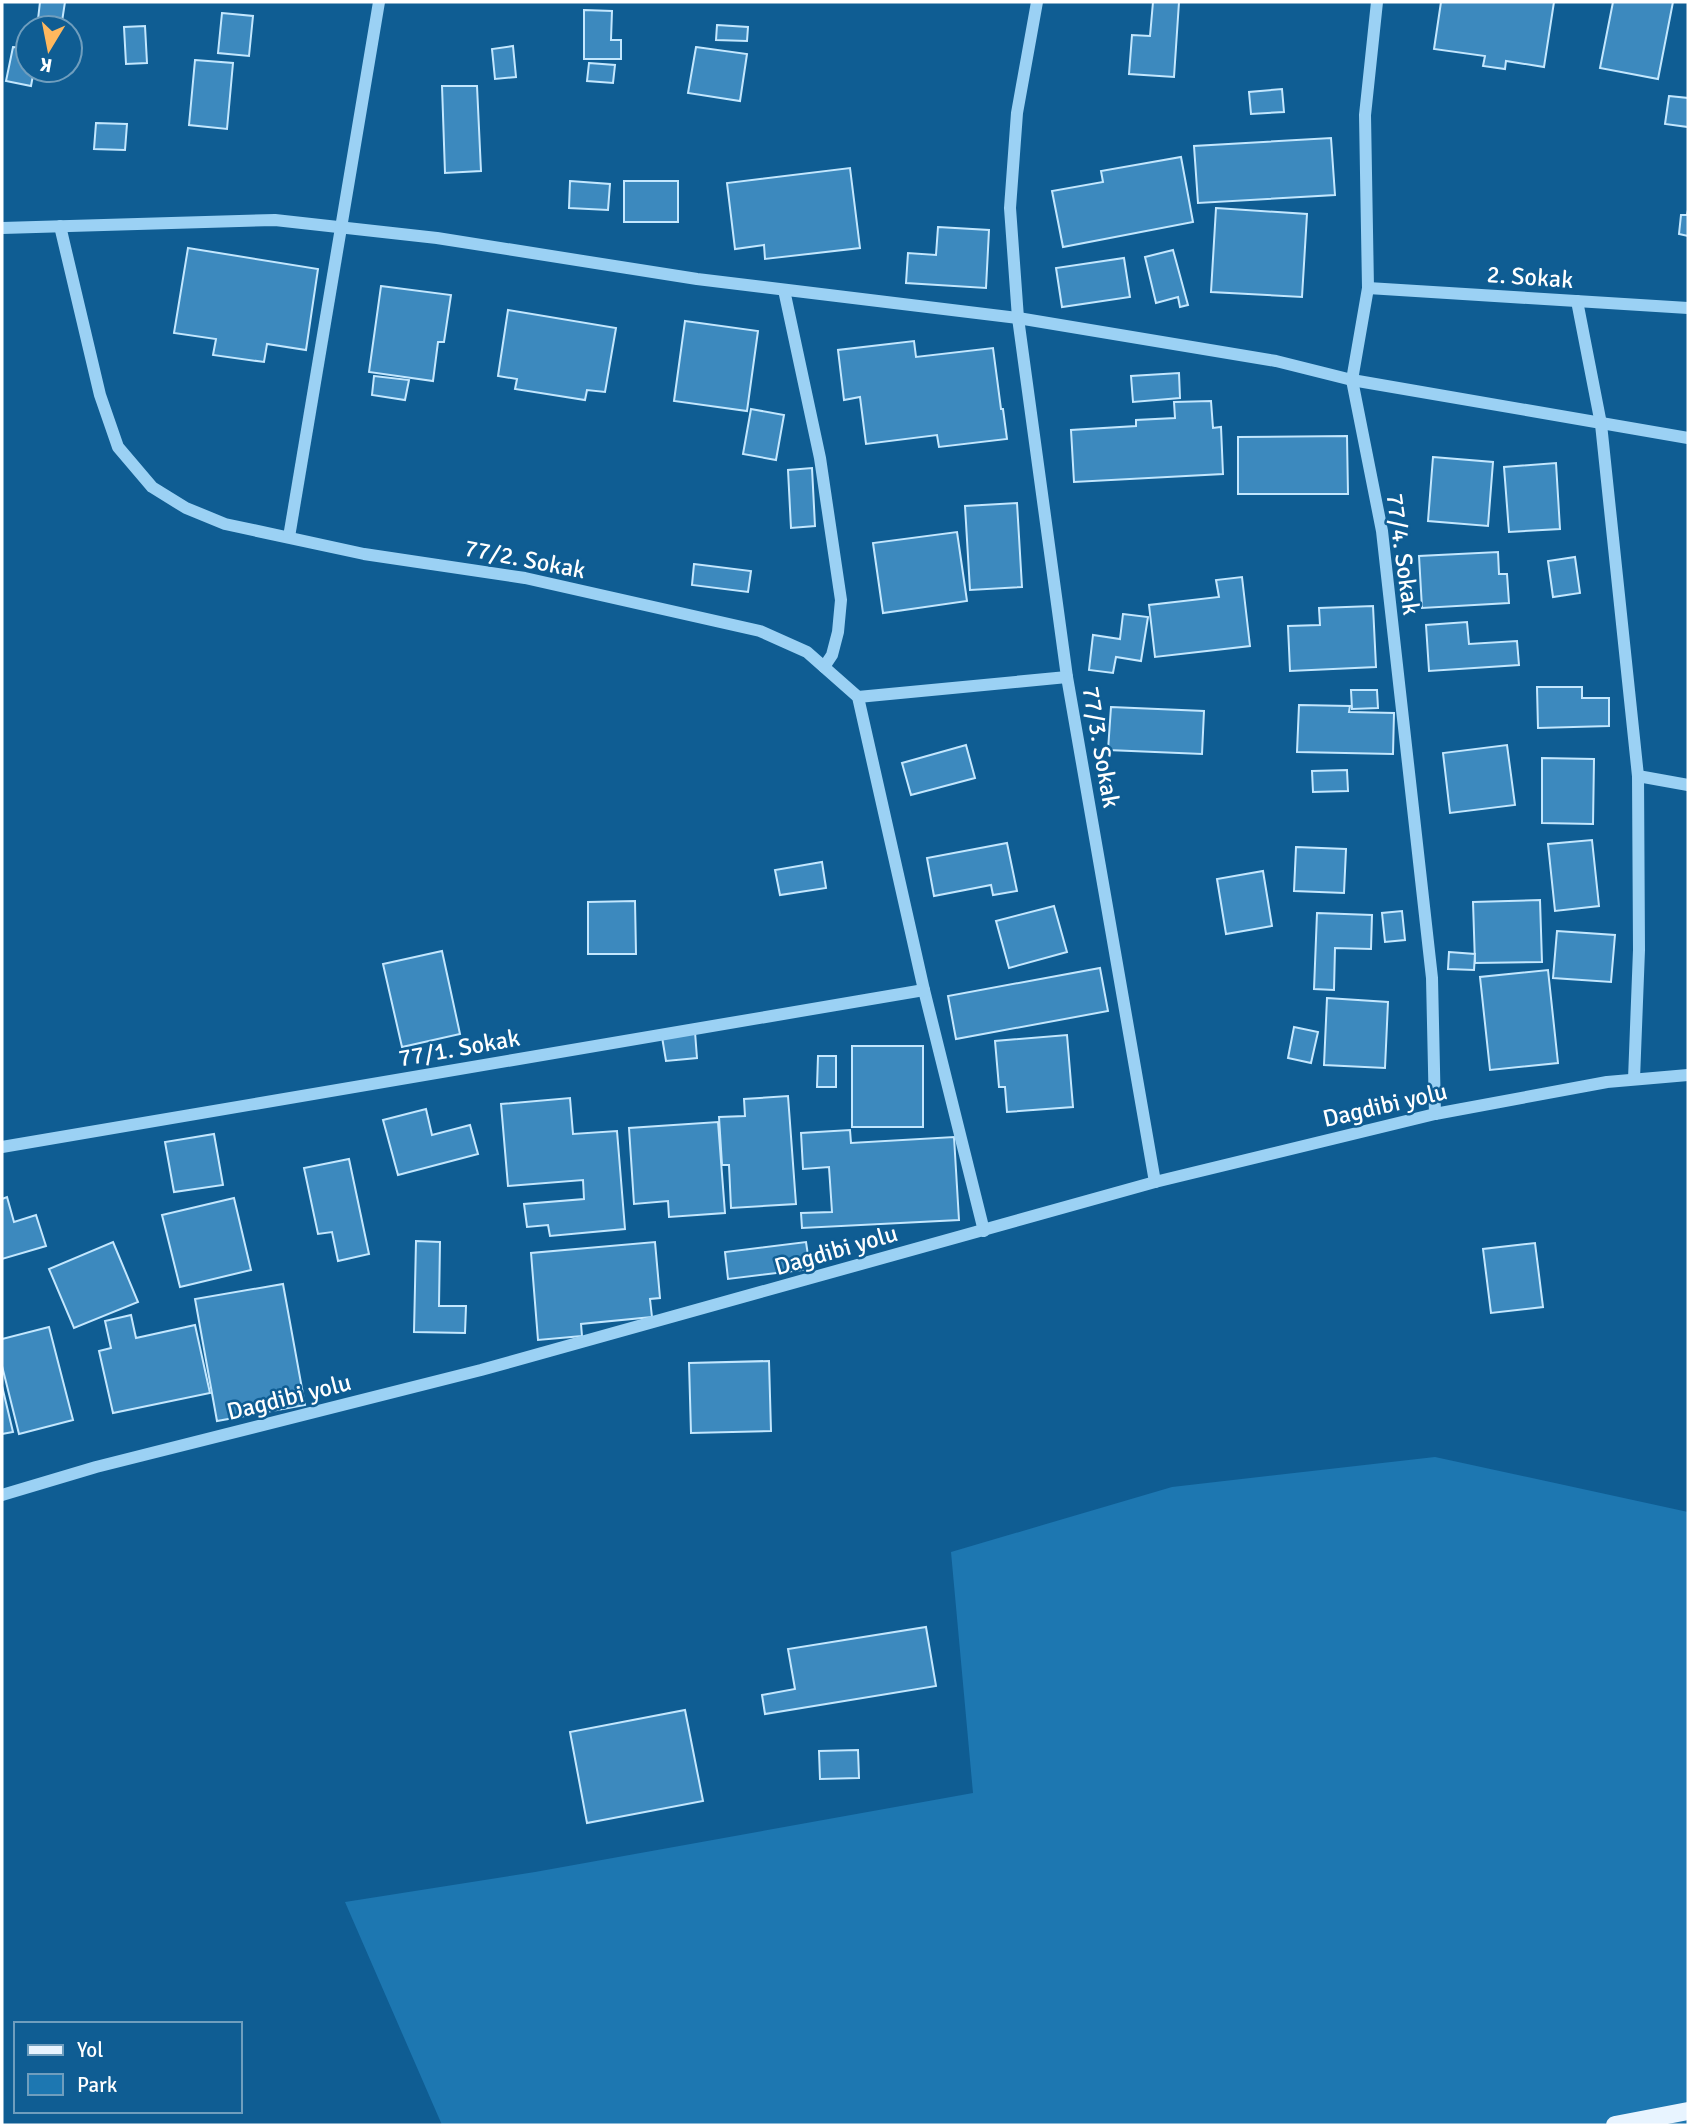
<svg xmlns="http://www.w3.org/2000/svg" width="1690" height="2127" viewBox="0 0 1690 2127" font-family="Signika,sans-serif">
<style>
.green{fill:#1d77b1}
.building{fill:#3c89be;stroke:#c3e7fe;stroke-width:2}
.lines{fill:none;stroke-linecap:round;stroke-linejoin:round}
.minor{stroke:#9bd1f4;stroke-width:12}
.major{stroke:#e8f4ff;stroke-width:18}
.labels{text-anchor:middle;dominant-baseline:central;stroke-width:5;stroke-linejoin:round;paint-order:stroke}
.street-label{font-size:24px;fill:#fff;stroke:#0f5d93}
</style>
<rect width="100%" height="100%" fill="#0f5d93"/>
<polygon class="green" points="1435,1457 1688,1512 1688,2125 442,2125 345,1902 535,1872 973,1793 951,1552 1172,1487"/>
<g class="building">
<polygon points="40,2 65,2 61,28 37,28"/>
<polygon points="1153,2 1179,2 1174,77 1129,74 1132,35 1150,36"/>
<polygon points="1441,2 1554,2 1544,67 1506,61 1505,69 1483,66 1485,56 1434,49"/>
<polygon points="1613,2 1673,2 1658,79 1600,68"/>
<polygon points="584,10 612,11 611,40 621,40 621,59 584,59"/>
<polygon points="222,13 253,16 249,56 218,53"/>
<polygon points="717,25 748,27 747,41 716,40"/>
<polygon points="145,26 147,63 126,64 124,27"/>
<polygon points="513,46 516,77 495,79 492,49"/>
<polygon points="13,47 28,49 28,70 34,70 31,86 6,81"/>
<polygon points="696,47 747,54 740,101 688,93"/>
<polygon points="195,60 233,63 227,129 189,125"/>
<polygon points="589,63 615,65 613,83 587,81"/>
<polygon points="442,86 477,86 481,171 445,173"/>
<polygon points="1282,89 1284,112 1251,114 1249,92"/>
<polygon points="1669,96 1688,98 1688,127 1665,124"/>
<polygon points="96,123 127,124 125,150 94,149"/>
<polygon points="1331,138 1335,195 1198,203 1194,146"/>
<polygon points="1181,157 1193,222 1063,247 1052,191 1103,182 1101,171"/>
<polygon points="850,168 860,248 765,259 764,245 735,249 727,183"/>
<polygon points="570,181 610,184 608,210 569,208"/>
<rect x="624" y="181" width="54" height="41"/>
<polygon points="1216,208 1307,214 1302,297 1211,292"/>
<polygon points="1688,210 1688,236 1679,234 1681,215 1687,215"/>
<polygon points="938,227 989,230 986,288 906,283 908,253 936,255"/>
<polygon points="188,248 318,269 306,350 267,344 264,362 213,355 216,339 174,333"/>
<polygon points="1173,250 1188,305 1180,307 1178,297 1156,303 1145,257"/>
<polygon points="1124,258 1130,297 1062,307 1056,268"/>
<polygon points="381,286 451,295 444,342 438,342 433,381 369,372"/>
<polygon points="508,310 616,328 605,392 587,390 585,400 515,389 517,379 498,376"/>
<polygon points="685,321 758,331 747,411 674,401"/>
<polygon points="914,341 916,357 993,348 1001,409 1003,409 1007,439 939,447 937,435 866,444 860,397 844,400 838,350"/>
<polygon points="1179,373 1180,398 1133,402 1131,376"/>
<polygon points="374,376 409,380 405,400 372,395"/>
<polygon points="1211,401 1213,428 1221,427 1223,474 1074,482 1071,430 1136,426 1136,420 1175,418 1174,402"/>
<polygon points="751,409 784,415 776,460 743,454"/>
<polygon points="1347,436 1348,494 1238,494 1238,437"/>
<polygon points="1433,457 1493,462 1488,526 1428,521"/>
<polygon points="1556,463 1560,529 1509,532 1504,467"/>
<polygon points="812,468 815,526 791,528 788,470"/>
<polygon points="1017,503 1022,587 970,590 965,506"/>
<polygon points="957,532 967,601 883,613 873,543"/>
<polygon points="1498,552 1499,574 1507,574 1509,603 1422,608 1419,556"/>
<polygon points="1575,557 1580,593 1553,597 1548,561"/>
<polygon points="694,564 751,571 748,592 692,585"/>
<polygon points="1242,577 1250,646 1155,657 1149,605 1219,597 1216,580"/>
<polygon points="1373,606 1376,667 1290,671 1288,626 1320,625 1319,608"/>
<polygon points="1123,614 1148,617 1141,661 1116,657 1113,673 1089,670 1093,635 1120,639"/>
<polygon points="1467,622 1469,644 1517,641 1519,665 1429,671 1426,625"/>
<polygon points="1537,687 1582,687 1582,698 1609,698 1609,726 1538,728"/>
<polygon points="1351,690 1377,690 1378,708 1352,709"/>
<polygon points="1299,705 1350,706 1349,712 1394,713 1393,754 1297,752"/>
<polygon points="1111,707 1204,711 1202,754 1108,750"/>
<polygon points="966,745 975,778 911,795 902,763"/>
<polygon points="1507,745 1515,805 1450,813 1443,753"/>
<polygon points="1542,758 1594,759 1593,824 1542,823"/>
<polygon points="1347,770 1348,791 1313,792 1312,771"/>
<polygon points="1592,840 1599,906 1555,911 1548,844"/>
<polygon points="1007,843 1017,891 993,895 991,885 934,896 927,858"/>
<polygon points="1296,847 1346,849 1344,893 1294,891"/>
<polygon points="822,862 826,888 780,895 775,870"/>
<polygon points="1263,871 1272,926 1226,934 1217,879"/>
<polygon points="1540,900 1542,962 1475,963 1473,902"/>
<polygon points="635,901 636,954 588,954 588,902"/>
<polygon points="1054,906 1067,952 1009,968 996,921"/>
<polygon points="1402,911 1405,940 1385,942 1382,913"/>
<polygon points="1317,913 1372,915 1371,949 1335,948 1334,990 1314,989"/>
<polygon points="1557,931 1615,935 1611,982 1553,978"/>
<polygon points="442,951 460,1034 402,1047 383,964"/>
<polygon points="1449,952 1475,954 1474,970 1448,969"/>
<polygon points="1100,968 1108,1011 956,1039 948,996"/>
<polygon points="1548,970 1558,1063 1490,1070 1480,977"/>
<polygon points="1327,998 1388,1002 1385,1068 1324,1065"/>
<polygon points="1294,1027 1318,1032 1311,1063 1288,1058"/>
<polygon points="695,1032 697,1058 666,1061 662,1037"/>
<polygon points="1067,1035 1073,1107 1007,1112 1005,1087 999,1087 995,1041"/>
<rect x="852" y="1046" width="71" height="81"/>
<polygon points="818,1056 836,1056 836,1087 817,1087"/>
<polygon points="788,1096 796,1204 731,1208 729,1165 722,1165 719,1117 745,1116 744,1099"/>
<polygon points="570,1098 573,1134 617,1131 625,1229 550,1236 548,1225 527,1227 524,1204 584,1199 583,1180 508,1186 501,1104"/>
<polygon points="426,1109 432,1135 470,1125 478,1154 398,1175 383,1120"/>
<polygon points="718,1122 725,1213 669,1217 668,1201 634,1204 629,1128"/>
<polygon points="850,1130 851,1143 954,1137 959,1220 802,1228 801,1213 832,1212 829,1167 803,1169 801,1133"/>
<polygon points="214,1134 223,1185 174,1192 165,1142"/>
<polygon points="349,1159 369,1254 338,1261 332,1232 318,1234 304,1168"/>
<polygon points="7,1197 14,1222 36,1215 46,1246 2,1259 2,1199"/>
<polygon points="234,1198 251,1270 180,1287 162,1215"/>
<polygon points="416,1241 440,1242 439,1306 466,1306 465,1333 414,1332"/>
<polygon points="113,1242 138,1302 74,1328 49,1269"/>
<polygon points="655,1242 660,1298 650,1299 652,1317 581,1324 582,1336 538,1340 531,1253"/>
<polygon points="806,1242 810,1269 728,1279 725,1252"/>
<polygon points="1535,1243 1543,1307 1491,1313 1483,1249"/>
<polygon points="283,1284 305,1405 217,1421 195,1299"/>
<polygon points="131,1315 136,1338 195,1325 210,1393 113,1413 99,1351 111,1348 105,1321"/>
<polygon points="49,1327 73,1420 19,1434 2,1366 2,1339"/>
<polygon points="769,1361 771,1431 691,1433 689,1363"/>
<polygon points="2,1386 13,1432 2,1434"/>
<polygon points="926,1627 936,1686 765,1714 762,1695 795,1689 788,1649"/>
<polygon points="685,1710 703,1801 587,1823 570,1732"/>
<polygon points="858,1750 859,1778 820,1779 819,1751"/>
</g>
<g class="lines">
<g class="minor">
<polyline points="1037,2 1017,113 1010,208 1018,318 1067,677 1155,1182"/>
<polyline points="1377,2 1365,115 1368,288 1352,380 1382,531 1432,978 1435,1114"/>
<polyline points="60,226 100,395 118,447 152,487 186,508 225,524 364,554 525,578 760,631 807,652 858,697 924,990 984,1231"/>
<polyline points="2,228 275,220 437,238 697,279 1018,318 1276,361 1352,380 1688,438"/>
<polyline points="1368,288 1688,308"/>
<polyline points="784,290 820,458 841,600 838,632 832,655 824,667"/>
<polyline points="1577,301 1601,424 1638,776 1639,950 1634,1079"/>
<polyline points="289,537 379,2"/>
<polyline points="858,697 1067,677"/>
<polyline points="1638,776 1688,785"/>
<polyline points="2,1147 924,990"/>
<polyline points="2,1495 96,1467 481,1370 1155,1182 1435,1114 1607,1082 1688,1075"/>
</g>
<polyline class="major" points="1615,2125 1688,2111"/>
</g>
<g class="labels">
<g class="street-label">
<text transform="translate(1530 277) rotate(4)">2. Sokak</text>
<text transform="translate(1403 554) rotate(82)">77/4. Sokak</text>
<text transform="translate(525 559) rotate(11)">77/2. Sokak</text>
<text transform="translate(1101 747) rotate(80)">77/3. Sokak</text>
<text transform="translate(459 1048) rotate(-10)">77/1. Sokak</text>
<text transform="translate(1385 1105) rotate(-13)">Dagdibi yolu</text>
<text transform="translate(836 1250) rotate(-16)">Dagdibi yolu</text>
<text transform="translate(289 1397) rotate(-14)">Dagdibi yolu</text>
</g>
</g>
<rect width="1690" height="2127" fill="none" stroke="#ffffff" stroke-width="7"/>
<rect x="14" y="2022" width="228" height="91" fill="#0f5d93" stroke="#6f9ebe" stroke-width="2"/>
<rect x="28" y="2045" width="35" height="10" fill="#e8f4ff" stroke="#6f9ebe" stroke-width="2"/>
<text x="77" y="2057" font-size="21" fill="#ffffff">Yol</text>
<rect x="28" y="2074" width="35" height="21" fill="#1d77b1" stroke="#6f9ebe" stroke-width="2"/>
<text x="77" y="2092" font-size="21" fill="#ffffff">Park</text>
<g transform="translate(49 49) rotate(190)"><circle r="33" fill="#0f5d93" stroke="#6f9ebe" stroke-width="2"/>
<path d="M0-5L12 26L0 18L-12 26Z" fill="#ffb85e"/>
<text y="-10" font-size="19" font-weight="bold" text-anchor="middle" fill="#ffffff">K</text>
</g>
</svg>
